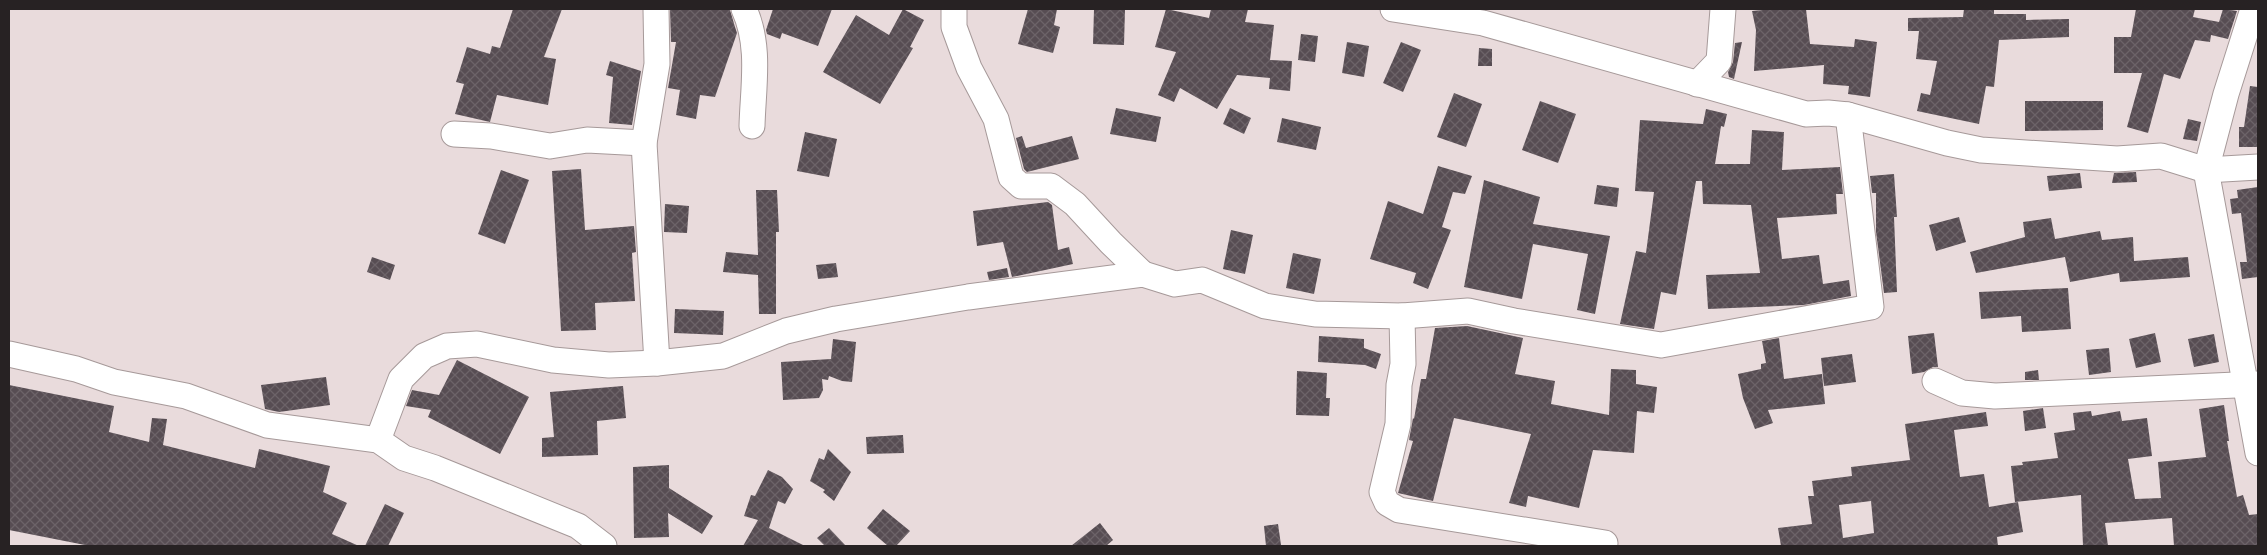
<svg xmlns="http://www.w3.org/2000/svg" width="2267" height="555" viewBox="0 0 2267 555" font-family="Mulish,sans-serif">
<style>
.building{fill:url(#building-cross-hatch);fill-rule:evenodd}
.lines{fill:none;stroke-linecap:round;stroke-linejoin:round}
.minor-casing{stroke:#a69999;stroke-width:27}
.minor{stroke:#fff;stroke-width:25}
</style>
<defs>
<pattern id="building-cross-hatch" width="8" height="8" patternUnits="userSpaceOnUse" patternTransform="scale(1.25)"><rect width="8" height="8" fill="#574d53"/><path d="M0 0l8 8M0 8l8-8" fill="none" stroke="#6c6368"/></pattern>
</defs>
<rect width="100%" height="100%" fill="#e9dbdc"/>
<g class="building">
<polygon points="513,9 562,9 544,57 556,59 548,105 497,95 490,122 455,114 464,84 456,82 467,47 490,54 492,46 500,48"/>
<polygon points="670,9 727,9 730,10 735,27 737,33 715,97 700,95 696,119 676,115 680,90 668,88 676,42 671,42"/>
<polygon points="773,9 832,9 818,46 782,33 780,39 767,34 766,30"/>
<polygon points="903,9 924,20 910,47 913,48 880,104 823,72 856,15 889,35"/>
<polygon points="1028,9 1057,9 1054,25 1060,27 1053,53 1018,44"/>
<polygon points="1094,9 1125,9 1124,45 1093,44"/>
<polygon points="1166,9 1209,18 1211,9 1248,9 1245,22 1274,25 1270,60 1292,61 1290,91 1269,89 1270,78 1237,75 1217,109 1180,88 1174,102 1158,95 1176,52 1155,47"/>
<polygon points="1774,9 1806,9 1810,44 1854,47 1855,39 1877,42 1870,97 1848,94 1849,86 1823,84 1824,65 1754,71 1756,30 1752,11"/>
<polygon points="1964,9 1994,9 1994,14 2026,14 2026,20 2069,19 2069,37 1999,40 1994,87 1986,86 1979,124 1917,111 1921,93 1930,95 1937,61 1916,59 1919,31 1908,31 1908,18 1963,17"/>
<polygon points="2136,9 2195,9 2193,17 2219,22 2223,9 2237,11 2228,39 2211,35 2210,42 2195,40 2180,79 2164,74 2148,133 2127,127 2142,73 2114,73 2114,37 2131,37"/>
<polygon points="1301,34 1318,36 1315,62 1298,60"/>
<polygon points="1347,42 1369,46 1364,77 1342,73"/>
<polygon points="1401,42 1421,50 1403,92 1383,83"/>
<polygon points="1742,42 1734,79 1729,77 1728,72 1733,62 1735,43"/>
<polygon points="1479,48 1492,49 1492,66 1478,66"/>
<polygon points="610,61 641,71 632,125 609,123 613,77 606,75"/>
<polygon points="2250,86 2258,87 2258,147 2239,147 2239,127 2244,127"/>
<polygon points="1454,93 1482,104 1466,147 1437,137"/>
<polygon points="1540,101 1576,114 1558,163 1522,150"/>
<polygon points="2025,101 2103,101 2103,130 2025,131"/>
<polygon points="1116,108 1161,117 1156,142 1110,134"/>
<polygon points="1230,108 1251,118 1244,134 1223,124"/>
<polygon points="1706,109 1727,114 1724,127 1721,126 1715,164 1750,164 1752,130 1784,132 1782,170 1840,167 1843,194 1836,194 1837,214 1777,218 1782,259 1819,255 1823,284 1849,280 1851,296 1804,305 1708,309 1706,275 1760,273 1751,205 1703,204 1702,181 1696,181 1676,295 1661,292 1654,329 1620,324 1636,251 1646,253 1654,192 1635,191 1640,120 1703,124"/>
<polygon points="1282,118 1321,127 1316,150 1277,142"/>
<polygon points="2188,119 2201,122 2197,141 2183,139"/>
<polygon points="805,132 837,139 829,177 797,171"/>
<polygon points="1022,136 1026,148 1072,136 1079,159 1027,172 1024,169 1016,138"/>
<polygon points="1438,166 1472,176 1465,194 1453,192 1442,227 1451,230 1428,289 1413,283 1416,273 1370,259 1388,201 1423,214"/>
<polygon points="581,169 585,230 634,226 636,252 632,253 635,301 595,303 596,330 561,331 552,171"/>
<polygon points="501,170 529,180 505,244 478,234"/>
<polygon points="2136,172 2137,182 2112,183 2114,173"/>
<polygon points="2080,173 2082,188 2049,191 2047,176"/>
<polygon points="1894,174 1897,217 1894,217 1897,292 1884,293 1876,232 1876,193 1872,193 1870,176"/>
<polygon points="1484,180 1540,197 1533,224 1610,236 1595,314 1577,310 1588,254 1533,244 1522,299 1464,287"/>
<polygon points="1597,185 1619,188 1617,207 1594,204"/>
<polygon points="2258,187 2258,277 2242,279 2240,262 2247,262 2241,213 2232,214 2230,199 2238,198 2237,190"/>
<polygon points="756,190 777,190 779,232 776,232 776,314 759,314 758,275 723,272 726,252 758,255"/>
<polygon points="1048,202 1052,205 1058,250 1069,247 1073,264 1012,277 1003,242 977,246 973,211"/>
<polygon points="665,204 689,206 687,233 664,232"/>
<polygon points="1959,217 1966,242 1936,251 1929,225"/>
<polygon points="2051,218 2055,239 2100,231 2102,240 2133,237 2134,261 2188,257 2190,277 2120,282 2119,273 2070,282 2065,257 1976,273 1970,252 2025,237 2023,222"/>
<polygon points="1231,230 1253,235 1245,274 1223,269"/>
<polygon points="1293,253 1321,259 1314,294 1286,288"/>
<polygon points="372,257 395,265 390,280 367,272"/>
<polygon points="836,263 838,277 818,279 816,265"/>
<polygon points="1007,268 1009,277 989,280 987,272"/>
<polygon points="2068,288 2071,329 2022,332 2021,316 1981,319 1979,292"/>
<polygon points="675,309 724,311 723,335 674,333"/>
<polygon points="1467,326 1523,338 1515,374 1555,381 1551,404 1609,415 1611,369 1636,370 1636,384 1657,387 1654,413 1637,411 1634,453 1593,450 1579,508 1528,496 1526,507 1509,503 1531,434 1454,418 1433,501 1398,493 1413,441 1409,440 1413,418 1414,419 1421,379 1426,379 1435,328"/>
<polygon points="1934,333 1938,367 1933,367 1924,372 1912,374 1908,336"/>
<polygon points="2155,333 2161,362 2136,368 2129,339"/>
<polygon points="2214,334 2219,362 2194,367 2188,339"/>
<polygon points="1319,336 1364,339 1364,348 1381,354 1376,369 1365,365 1318,362"/>
<polygon points="1779,338 1784,379 1822,374 1825,404 1768,410 1773,423 1755,429 1743,398 1738,374 1761,369 1761,364 1766,363 1762,341"/>
<polygon points="833,339 856,342 852,382 842,381 829,376 828,380 822,379 823,390 819,398 783,400 781,362 831,359"/>
<polygon points="2109,348 2111,372 2089,375 2086,350"/>
<polygon points="1852,354 1856,382 1824,386 1821,358"/>
<polygon points="457,360 529,397 500,454 428,417 431,410 406,406 412,390 439,395"/>
<polygon points="2038,370 2039,380 2025,380 2025,372"/>
<polygon points="1297,371 1327,373 1326,398 1330,398 1329,416 1296,415"/>
<polygon points="326,377 330,405 279,412 265,409 261,385"/>
<polygon points="9,385 114,406 109,432 149,442 152,418 167,419 163,445 255,468 259,449 330,466 323,492 347,503 332,534 359,546 90,546 9,530"/>
<polygon points="623,386 626,418 597,421 598,455 542,457 542,438 554,437 550,392"/>
<polygon points="2224,405 2229,441 2227,441 2237,497 2243,495 2249,515 2258,514 2258,546 2174,546 2172,518 2105,523 2108,546 2083,546 2081,495 2015,502 2011,466 2023,465 2022,462 2058,458 2054,433 2075,430 2073,413 2091,411 2092,416 2120,411 2122,421 2147,418 2152,456 2128,459 2135,499 2161,498 2158,462 2206,457 2199,409"/>
<polygon points="2043,408 2046,428 2025,431 2023,411"/>
<path d="M1986,412l2,14 -34,4 6,47 24,-3 5,33 29,-5 5,30 -26,5 1,9h-93v-1l-124,1 -3,-18 34,-4 -4,-28h6l-2,-15 40,-5 -1,-9 59,-7 -5,-36zM1871,501l3,32 -31,5 -4,-33z"/>
<polygon points="903,435 904,453 867,454 866,437"/>
<polygon points="828,449 851,472 834,501 823,492 825,490 810,481 819,458 824,460"/>
<polygon points="669,465 669,488 713,516 702,534 668,513 669,537 634,538 633,467"/>
<polygon points="768,470 782,477 793,489 785,504 778,501 769,528 805,546 743,546 758,520 744,516 751,495 755,496"/>
<polygon points="385,504 404,513 388,546 365,546"/>
<polygon points="883,509 910,531 896,546 888,546 867,528"/>
<polygon points="1100,523 1113,540 1106,546 1071,546"/>
<polygon points="1278,524 1281,545 1266,546 1264,526"/>
<polygon points="829,528 846,546 825,546 817,538"/>
</g>
<g class="lines">
<defs>
<g id="minor">
<polyline points="656,9 657,64 644,143 657,363"/>
<path d="M744,9c17,37 9,78 8,117"/>
<polyline points="954,9 954,27 969,68 996,119 1011,177 1021,186 1051,186 1075,204 1111,243 1143,274"/>
<polyline points="1393,9 1483,23 1806,114 1828,113 1848,115 1947,143 1981,150 2117,159 2161,156 2206,170 2258,167"/>
<polyline points="2253,9 2226,94 2206,170 2258,453"/>
<polyline points="1697,84 1719,61 1723,9"/>
<polyline points="454,134 491,136 550,146 587,140 644,143"/>
<polyline points="1402,316 1403,364 1399,385 1398,424 1382,492 1387,503 1399,510 1605,543"/>
<polyline points="9,354 76,369 114,382 186,396 267,425 378,440 404,458 435,468 578,526 604,546"/>
<polyline points="1935,381 1962,393 1995,396 2258,384"/>
<polyline points="378,440 401,379 424,356 447,346 477,344 553,360 609,365 657,363 723,356 786,331 836,319 968,297 1143,274 1175,284 1202,280 1265,306 1315,314 1402,316 1468,311 1514,321 1661,345 1871,307 1848,115"/>
</g>
</defs>
<use href="#minor" class="minor-casing"/>
<use href="#minor" class="minor"/>
</g>
<rect width="2267" height="555" fill="none" stroke="#272223" stroke-width="20"/>
</svg>
